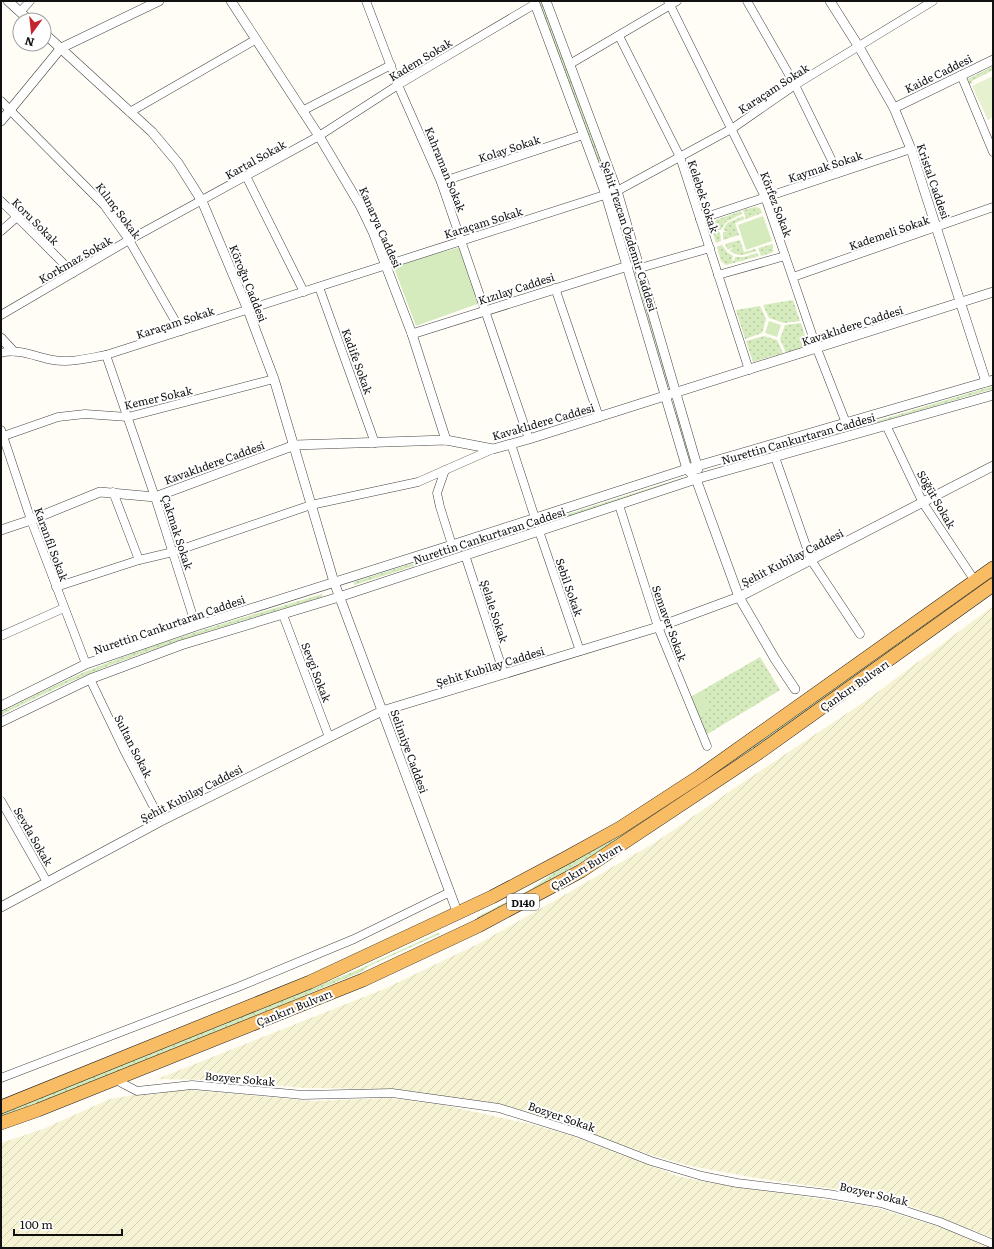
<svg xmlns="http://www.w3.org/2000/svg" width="994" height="1249" viewBox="0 0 994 1249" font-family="Literata,serif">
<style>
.farmland{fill:url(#farmland-furrows)}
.grass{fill:url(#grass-dots)}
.park{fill:#d5ebbd}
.pitch{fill:#e6f2cf}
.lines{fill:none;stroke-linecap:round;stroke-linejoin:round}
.minor-casing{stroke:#444;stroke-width:9}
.tertiary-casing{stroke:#444;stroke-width:10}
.trunk-casing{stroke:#222;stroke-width:14}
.minor{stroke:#fff;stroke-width:8}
.tertiary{stroke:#fff;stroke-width:9}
.trunk{stroke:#f7bc64;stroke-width:13}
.labels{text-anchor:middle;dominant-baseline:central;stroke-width:4;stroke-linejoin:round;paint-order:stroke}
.shield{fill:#fff;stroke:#585858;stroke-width:1}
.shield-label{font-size:10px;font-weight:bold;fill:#111}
.street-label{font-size:11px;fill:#111;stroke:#fff}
</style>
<defs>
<pattern id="farmland-furrows" width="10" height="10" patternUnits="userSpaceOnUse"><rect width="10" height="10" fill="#f6f3d4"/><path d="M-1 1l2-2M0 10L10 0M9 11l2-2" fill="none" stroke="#d2cfb5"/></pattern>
<pattern id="grass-dots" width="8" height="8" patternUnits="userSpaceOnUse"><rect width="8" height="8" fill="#d5ebbd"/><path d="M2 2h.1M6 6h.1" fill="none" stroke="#b6c8a1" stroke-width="1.8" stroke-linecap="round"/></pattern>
</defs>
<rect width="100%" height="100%" fill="#fffdf5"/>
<g class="farmland">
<polygon points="993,606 993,1238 916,1208 856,1192 762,1179 690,1166 651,1155 518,1109 495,1103 381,1089 304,1088 214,1080 157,1079 384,989 480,943 554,901 656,842 739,785 867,700"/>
<polygon points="179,1089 314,1101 389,1098 443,1105 535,1125 572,1136 678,1176 706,1182 874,1207 946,1229 989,1248 1,1248 1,1143 43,1129 110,1099 133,1095 157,1094"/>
</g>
<g class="grass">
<polygon points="538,1 541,1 608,181 606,182"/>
<polygon points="993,66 993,70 972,81 972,83 969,85 968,79"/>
<polygon points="755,207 760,208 762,213 746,219 743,210"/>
<polygon points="616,210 619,210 670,386 668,387"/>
<polygon points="741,211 742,214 726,222 721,230 717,230 717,231 720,232 721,241 716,243 711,227 713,221"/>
<polygon points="743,216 745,219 735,223 739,235 723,240 723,232 727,232 723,230 727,223"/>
<path d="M740,240l4,12 11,-3 2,2c-10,3 -18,7 -27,0l3,-4 -5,3 -3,-6z"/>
<polygon points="773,244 773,252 761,256 758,248"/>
<polygon points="722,245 727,252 733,256 732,261 734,261 735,257 744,257 757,253 759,256 726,265 721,261 717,247"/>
<polygon points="793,300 800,321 784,323 769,318 763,305"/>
<polygon points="760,306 766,319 762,333 745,339 736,310"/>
<polygon points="801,323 808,346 786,353 780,339 785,325"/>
<polygon points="764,336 777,340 783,353 753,362 746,341"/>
<polygon points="993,386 993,389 715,470"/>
<polygon points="675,412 677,412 693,464 691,465"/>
<polygon points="682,478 682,481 354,585 354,582"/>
<path d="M993,574v5c-111,79 -221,161 -336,236 -58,38 -118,72 -179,104l-1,-2 54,-28 25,-18 45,-26z"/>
<path d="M322,594v3c-79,24 -159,46 -236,78 -29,12 -57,26 -85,40v-3c32,-15 63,-32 96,-45 73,-29 149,-50 225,-73z"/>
<polygon points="760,657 780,690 706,735 698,715 710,706 701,691"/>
<polygon points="438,933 440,934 369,966 361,972 102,1079 1,1118 1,1113 355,971"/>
</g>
<g class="park">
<polygon points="763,216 772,241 746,250 738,225"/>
<polygon points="461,247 480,303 416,326 393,265"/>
<polygon points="769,321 781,325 777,337 765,333"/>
<polygon points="701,691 711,706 698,715 690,697"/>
</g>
<polygon class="pitch" points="993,76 993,117 988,120 972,86"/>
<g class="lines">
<defs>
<g id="minor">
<polyline points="366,1 398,85 441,182 529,439"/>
<polyline points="668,1 765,197 817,349 846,423"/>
<polyline points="747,1 795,85 838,173"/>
<polyline points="20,12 30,1"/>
<polyline points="619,36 680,157 749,370"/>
<polyline points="570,64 677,1"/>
<polyline points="961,75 993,152"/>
<polyline points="1,101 104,205 129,240 181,331"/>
<polyline points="302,111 391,65"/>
<polyline points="130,112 255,40"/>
<polyline points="246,176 304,292"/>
<polyline points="441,182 583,135"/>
<polyline points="1,201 73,273"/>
<polyline points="700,219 911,149"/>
<polyline points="1,231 17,217"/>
<polyline points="640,268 710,248"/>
<polyline points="718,275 785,256"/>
<polyline points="793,277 993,207"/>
<polyline points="319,287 375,443"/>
<polyline points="555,288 599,417"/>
<polyline points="1,315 129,240 319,136 398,85 535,4"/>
<path d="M1,353c17,-5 35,4 52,7 18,3 36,-2 53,-5l511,-164 116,-63 62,-43 138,-84"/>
<polyline points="106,355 155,497 196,626"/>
<polyline points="886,425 923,503 975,581"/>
<polyline points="1,430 31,520 86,664"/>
<polyline points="1,437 58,417 85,414 128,417 274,379"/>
<polyline points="511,444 535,518"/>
<polyline points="775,457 811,560 860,634"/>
<polyline points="445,470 437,493 440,507 452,545"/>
<polyline points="113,492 139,560"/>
<polyline points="619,505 658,627 707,746"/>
<polyline points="539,531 580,651"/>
<polyline points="465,555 504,674"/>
<polyline points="56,587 139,560 173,552 311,505 418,482 493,449"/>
<polyline points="283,615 329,737"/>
<polyline points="1,636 64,608"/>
<polyline points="90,679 125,752 161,821"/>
<polyline points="1,801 47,882"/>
<polyline points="1,1078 238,987 354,939 450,892"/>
<polyline points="114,1079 137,1091 192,1085 303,1095 392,1093 499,1108 579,1133 651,1161 702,1176 737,1183 828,1194 881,1203 940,1222 993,1244"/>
</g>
<g id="tertiary">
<polyline points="8,1 29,20"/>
<polyline points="231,1 319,136 361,207 373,232 412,334 446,440"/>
<polyline points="534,1 606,195 687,469 696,479 739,597 775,659 795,689"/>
<polyline points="546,1 617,191 698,469"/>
<polyline points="830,1 859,47 894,108 911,149 986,382"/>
<polyline points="44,33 152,132 178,163 202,201 248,310 274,379 334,582 458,914"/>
<polyline points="894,108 993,60"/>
<polyline points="1,121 61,48 159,1"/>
<polyline points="412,334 628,266"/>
<polyline points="1,338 13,351"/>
<polyline points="1,530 31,520 100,492 155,497 295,445 446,440 493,449 529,439 993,292"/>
<polyline points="1,706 86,664 196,626 452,545 687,469 993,380"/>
<polyline points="1,722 90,679 181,645 339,597 696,479 993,395"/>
<polyline points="1,907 161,821 382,711 658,627 739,597 993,466"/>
</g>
<g id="trunk">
<polyline points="1,1107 310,982 492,897 564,859 620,828 700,776 993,568"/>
<polyline points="1,1123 38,1110 363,980 478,926 581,871 757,754 993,585"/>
</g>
</defs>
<use href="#minor" class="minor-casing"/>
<use href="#tertiary" class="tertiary-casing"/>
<use href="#trunk" class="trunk-casing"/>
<use href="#minor" class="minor"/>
<use href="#tertiary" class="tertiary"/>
<use href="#trunk" class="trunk"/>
</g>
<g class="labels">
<rect class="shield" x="507" y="894" width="32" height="16" rx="3"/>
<g class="shield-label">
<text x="523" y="902">D140</text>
</g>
<g class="street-label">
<text transform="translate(420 59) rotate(-31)">Kadem Sokak</text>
<text transform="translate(938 73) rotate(-26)">Kaide Caddesi</text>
<text transform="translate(773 88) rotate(-33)">Karaçam Sokak</text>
<text transform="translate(509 148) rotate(-18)">Kolay Sokak</text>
<text transform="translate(255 159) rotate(-29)">Kartal Sokak</text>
<text transform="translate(825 166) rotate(-18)">Kaymak Sokak</text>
<text transform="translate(446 169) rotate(68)">Kahraman Sokak</text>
<text transform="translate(934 181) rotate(71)">Kristal Caddesi</text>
<text transform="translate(704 196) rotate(72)">Kelebek Sokak</text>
<text transform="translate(777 204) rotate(69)">Körfez Sokak</text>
<text transform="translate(119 210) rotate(53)">Kılınç Sokak</text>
<text transform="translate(36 221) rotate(45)">Koru Sokak</text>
<text transform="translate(483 222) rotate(-17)">Karaçam Sokak</text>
<text transform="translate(381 227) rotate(66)">Kanarya Caddesi</text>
<text transform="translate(889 232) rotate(-19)">Kademeli Sokak</text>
<text transform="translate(630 236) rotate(72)">Şehit Tezcan Özdemir Caddesi</text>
<text transform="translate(75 259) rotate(-30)">Korkmaz Sokak</text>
<text transform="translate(249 283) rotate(68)">Köroğu Caddesi</text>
<text transform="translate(516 288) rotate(-18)">Kızılay Caddesi</text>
<text transform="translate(175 322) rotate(-18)">Karaçam Sokak</text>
<text transform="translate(852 325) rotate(-18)">Kavaklıdere Caddesi</text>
<text transform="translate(358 361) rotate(70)">Kadife Sokak</text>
<text transform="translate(158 397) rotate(-13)">Kemer Sokak</text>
<text transform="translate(543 421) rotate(-16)">Kavaklıdere Caddesi</text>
<text transform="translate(798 438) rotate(-16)">Nurettin Cankurtaran Caddesi</text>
<text transform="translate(214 462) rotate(-20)">Kavaklıdere Caddesi</text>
<text transform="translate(937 499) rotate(60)">Söğüt Sokak</text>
<text transform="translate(178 532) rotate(72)">Çakmak Sokak</text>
<text transform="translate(489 535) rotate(-18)">Nurettin Cankurtaran Caddesi</text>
<text transform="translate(52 544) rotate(70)">Karanfil Sokak</text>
<text transform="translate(792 557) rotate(-27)">Şehit Kubilay Caddesi</text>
<text transform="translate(570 587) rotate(71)">Sebil Sokak</text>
<text transform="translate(495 611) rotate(72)">Şelale Sokak</text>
<text transform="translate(670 623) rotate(70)">Semaver Sokak</text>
<text transform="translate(169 624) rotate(-19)">Nurettin Cankurtaran Caddesi</text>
<text transform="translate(490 666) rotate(-17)">Şehit Kubilay Caddesi</text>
<text transform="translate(317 672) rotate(69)">Sevgi Sokak</text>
<text transform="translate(854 685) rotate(-35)">Çankırı Bulvarı</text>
<text transform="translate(134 746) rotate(63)">Sultan Sokak</text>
<text transform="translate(410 751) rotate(70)">Selimiye Caddesi</text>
<text transform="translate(191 793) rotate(-27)">Şehit Kubilay Caddesi</text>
<text transform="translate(34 836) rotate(60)">Sevda Sokak</text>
<text transform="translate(586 866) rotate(-31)">Çankırı Bulvarı</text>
<text transform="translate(294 1007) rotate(-22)">Çankırı Bulvarı</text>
<text transform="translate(240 1078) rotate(5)">Bozyer Sokak</text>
<text transform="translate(562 1116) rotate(19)">Bozyer Sokak</text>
<text transform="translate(874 1193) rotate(13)">Bozyer Sokak</text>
</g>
</g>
<rect width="994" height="1249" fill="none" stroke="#111111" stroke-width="4"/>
<g transform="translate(32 32) rotate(195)"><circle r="19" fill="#ffffff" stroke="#a0a0a0"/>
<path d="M0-3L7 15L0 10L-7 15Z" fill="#c4262e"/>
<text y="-6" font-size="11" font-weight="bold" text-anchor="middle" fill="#111111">N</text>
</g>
<path d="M14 1229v6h108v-6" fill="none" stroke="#111111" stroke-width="2"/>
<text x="20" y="1229" font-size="12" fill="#111111" stroke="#ffffff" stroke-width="3" paint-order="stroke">100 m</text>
</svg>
